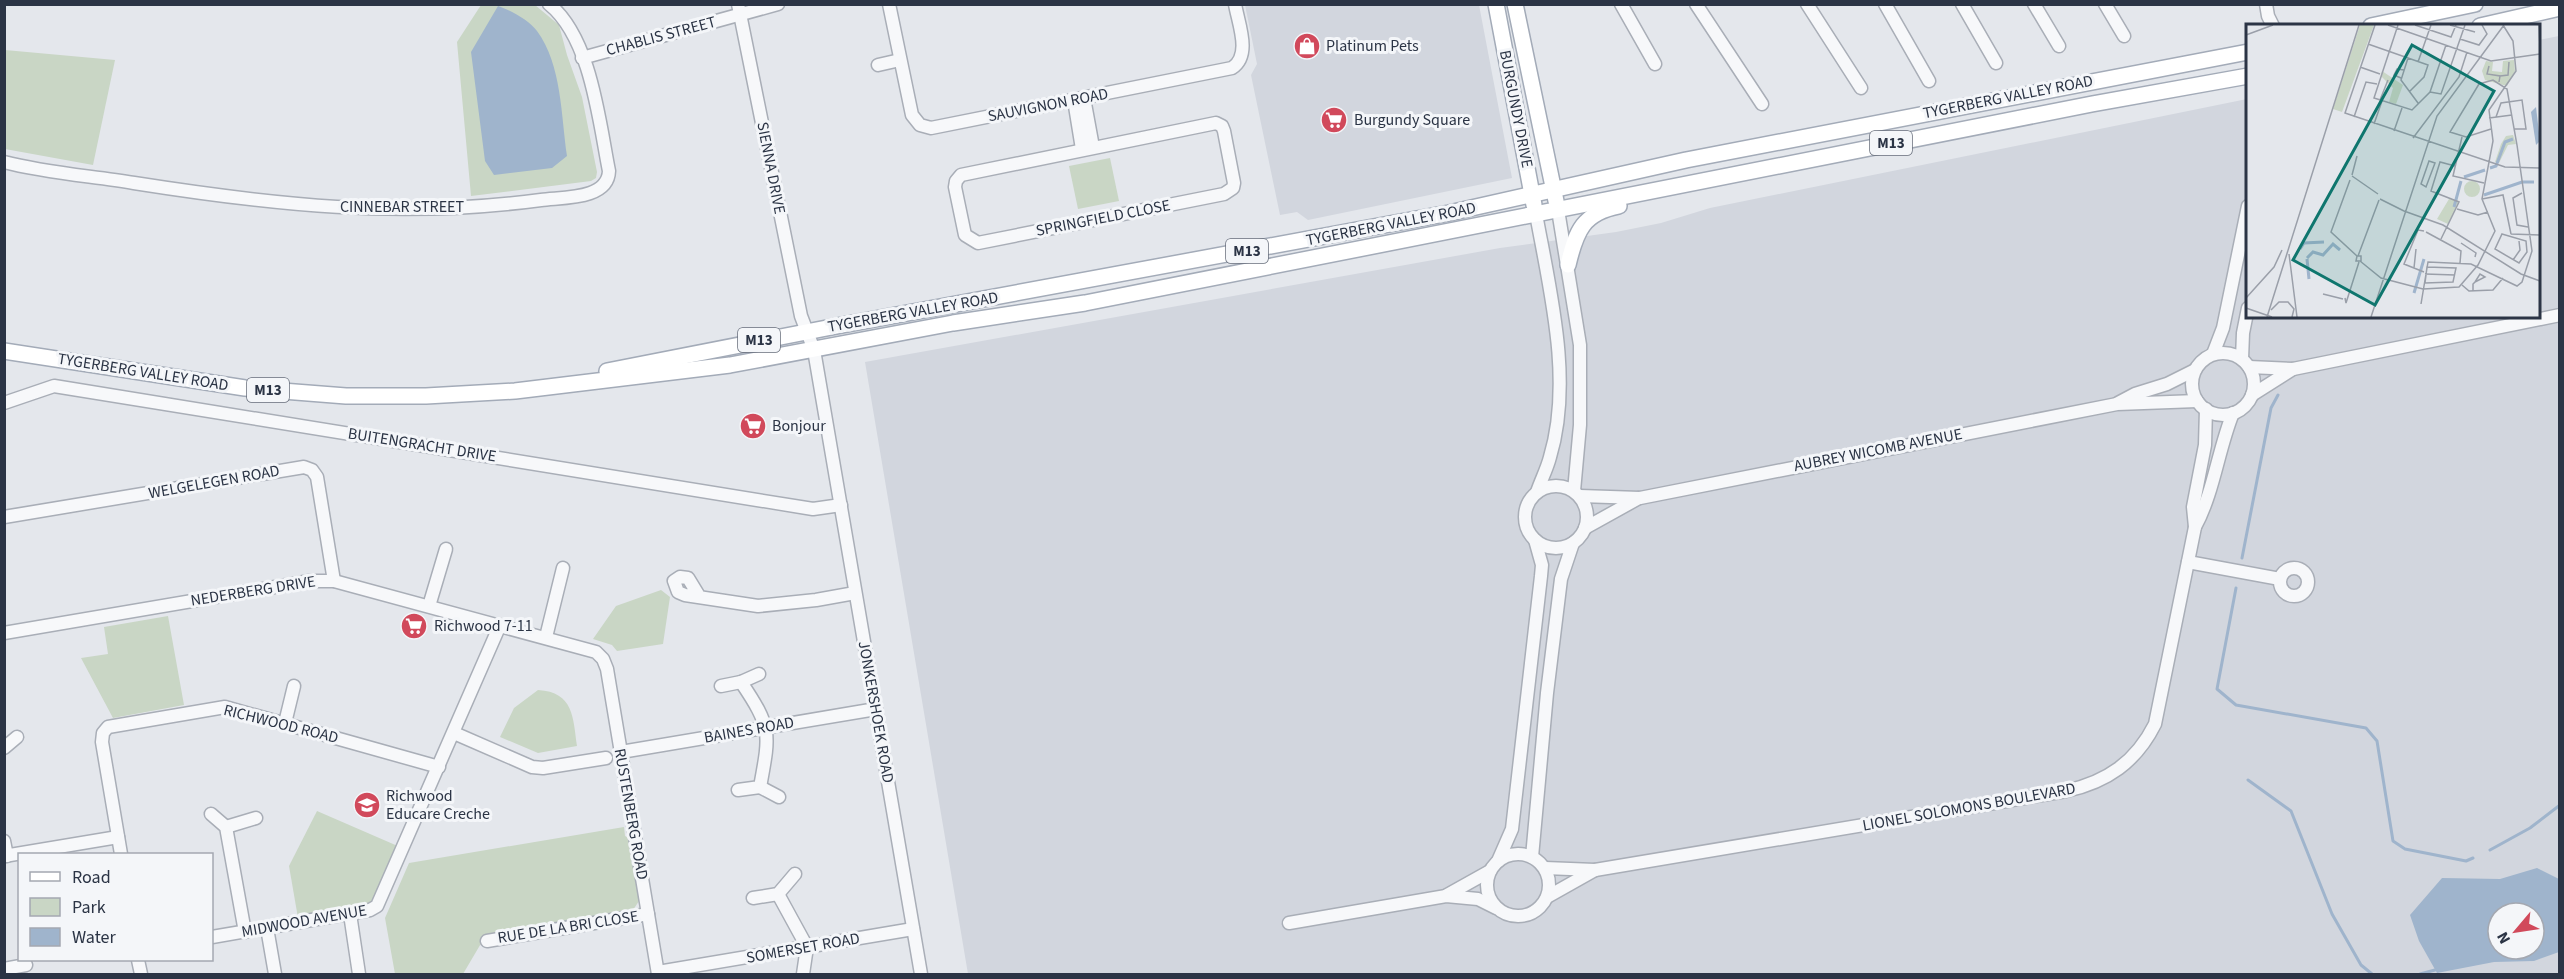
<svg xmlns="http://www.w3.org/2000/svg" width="2564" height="979" viewBox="0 0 2564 979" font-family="'Source Sans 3',sans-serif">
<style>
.built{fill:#d2d6de;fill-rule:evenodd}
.green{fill:#c9d6c5}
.water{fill:#9fb4cc;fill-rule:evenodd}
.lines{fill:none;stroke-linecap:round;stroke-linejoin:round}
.stream{stroke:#9fb4cc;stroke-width:3}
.minor-casing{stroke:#a9aeb7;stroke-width:15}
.major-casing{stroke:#a3abb8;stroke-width:18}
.minor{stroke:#f7f8fa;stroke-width:12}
.major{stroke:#fff;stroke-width:15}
.labels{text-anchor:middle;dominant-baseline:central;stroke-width:6;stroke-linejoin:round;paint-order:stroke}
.shield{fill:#f4f6f9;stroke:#676e7b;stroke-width:1.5}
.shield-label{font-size:15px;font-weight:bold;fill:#2b3445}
.street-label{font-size:16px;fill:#2b3445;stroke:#f4f6f9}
.poi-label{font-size:16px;fill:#2b3445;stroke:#f4f6f9;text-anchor:start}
.inset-river{fill:none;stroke:#9fb4cc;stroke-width:3}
.inset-road{fill:none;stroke:#9a9fa9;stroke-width:1.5}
.view{fill:#0f766e;fill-opacity:0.15;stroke:#0f766e;stroke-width:3}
.inset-edge{fill:none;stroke:#2b3445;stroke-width:3}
</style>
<rect width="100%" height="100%" fill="#e4e7ec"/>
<g class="built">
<polygon points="1245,5 1479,5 1512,178 1308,220 1297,212 1280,215 1251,75 1257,64"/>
<path d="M2559,36v938h-1591l-103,-612 635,-114 116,-16 45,-9 49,-15 537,-109 1,217h290l1,-276zM2498,913h36v36h-36z"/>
</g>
<g class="green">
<polygon points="481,5 535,5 559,25 567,55 582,97 597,172 596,178 591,181 471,196 457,42"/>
<polygon points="5,50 115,60 93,165 5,149"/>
<polygon points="1110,158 1119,201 1078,209 1069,166"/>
<polygon points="661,590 670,597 663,644 617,651 612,645 593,639 616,606"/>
<polygon points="168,616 184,705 113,718 81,658 108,654 104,627"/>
<path d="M538,690c36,2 35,28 39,56l-39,7 -38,-16 14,-29z"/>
<polygon points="317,811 400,847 373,904 298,918 289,866"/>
<polygon points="624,827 625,836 629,838 639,901 633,910 486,935 463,974 395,974 385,918 409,863"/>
</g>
<g class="water">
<path d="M498,6c12,4 31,14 39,25 25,34 24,85 30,125l-15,12 -58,7 -9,-14 -14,-109z"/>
<path d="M2537,868l22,11v73l-25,9 -40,1 -57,11 -18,-32 -9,-26 32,-37 58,1zM2498,913h36v36h-36z"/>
</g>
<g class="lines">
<g class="stream">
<polyline points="2242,558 2271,408 2278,395"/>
<polyline points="2236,588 2217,689 2236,705 2366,728 2377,741 2393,841 2405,849 2466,861 2473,858"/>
<polyline points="2248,780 2291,811 2332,914 2361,965 2372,974"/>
<polyline points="2490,850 2530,828 2560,805"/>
<polyline points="2420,974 2435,970"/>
</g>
<defs>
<g id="minor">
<polyline points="738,4 801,316 814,350 921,974"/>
<path d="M889,4l23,111 8,10 11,3 301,-60c20,-13 6,-45 3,-64"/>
<polyline points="1621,4 1655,64"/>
<polyline points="1696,4 1762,104"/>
<polyline points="1807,4 1861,88"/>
<polyline points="1885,4 1929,81"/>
<polyline points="1962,4 1996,63"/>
<polyline points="2034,4 2059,46"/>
<polyline points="2105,4 2124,36"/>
<polyline points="2266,4 2268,16 2273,26"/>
<polyline points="582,58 778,4"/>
<polyline points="878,65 900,60"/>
<polyline points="1084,98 1093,147"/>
<polyline points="1074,100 1082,149"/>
<polygon points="1216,123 1222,126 1224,131 1234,183 1233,188 1224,194 978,243 965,235 955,187 956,181 961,175"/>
<path d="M4,162c42,11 88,14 130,21 140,22 265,36 407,17 21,-3 67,0 68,-29 -10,-50 -18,-133 -60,-167"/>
<polyline points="1558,210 1580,345 1580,425 1574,491"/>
<path d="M1536,214c14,77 37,167 14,243 -3,12 -9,23 -13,35"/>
<circle cx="2223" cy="384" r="31"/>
<polyline points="2213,354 2223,328 2248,206"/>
<polyline points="2242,359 2243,333 2248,308"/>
<polyline points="2249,367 2293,369 2560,315"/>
<polyline points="2252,395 2293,369"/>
<polyline points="4,403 54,386 813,509 841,505"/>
<polyline points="2118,403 2135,394 2167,384 2195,370"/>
<circle cx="1556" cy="517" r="31"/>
<polyline points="1580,496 1640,498 2117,404 2197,401"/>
<polyline points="4,517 304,467 312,470 317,477 334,581"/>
<polyline points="2195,527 2193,507 2205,445 2206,409"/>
<polyline points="1585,528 1639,498"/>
<polyline points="2188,562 2280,579"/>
<circle cx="2294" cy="582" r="14"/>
<polyline points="699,596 688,578 680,577 674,581 678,592 685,595 758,606 816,600 855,593"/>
<polyline points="429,606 446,549"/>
<polyline points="4,633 310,581 334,581 596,652 603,659 607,669 658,974"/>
<polyline points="546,637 563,568"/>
<polyline points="721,686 741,682 759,674"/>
<polyline points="285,723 294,686"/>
<polyline points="454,733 532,767 543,768 606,758"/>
<polyline points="4,748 17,737"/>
<polyline points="621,752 876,709"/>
<polyline points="760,787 779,797"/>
<path d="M738,790l22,-3c10,-54 12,-59 -19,-105"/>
<polyline points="211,814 226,827 245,932"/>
<polyline points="226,827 256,818"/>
<polyline points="4,841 7,856"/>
<circle cx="1518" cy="885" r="31"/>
<polyline points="121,854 102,742 103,733 108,727 225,707 439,767"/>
<polyline points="4,856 118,837"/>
<polyline points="1532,857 1547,693 1561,579 1573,543"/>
<polyline points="1498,861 1512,829 1541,576 1542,565 1535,540"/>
<path d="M1545,868l50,2 471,-79c41,-9 70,-29 89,-67l40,-197c19,-35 23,-77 38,-114"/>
<polyline points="778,894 807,947 803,974"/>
<polyline points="1447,895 1490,871"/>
<polyline points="1547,897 1595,870"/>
<polyline points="753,898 778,894 795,874"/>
<polyline points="350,914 359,974"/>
<polyline points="1289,923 1446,896 1478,899 1496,908"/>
<polyline points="267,928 275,974"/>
<polyline points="212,937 370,910 377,906 500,625"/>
<polyline points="487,941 648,914"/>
<polyline points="138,960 141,974"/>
<polyline points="4,969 26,965"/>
<polyline points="658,972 913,929"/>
</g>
<g id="major">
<polyline points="1496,4 1534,205"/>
<polyline points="1515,4 1556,201"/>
<polyline points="2371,26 2475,4"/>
<polyline points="2480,26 2560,8"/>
<path d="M1568,265c8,-34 15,-52 51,-59"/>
<polyline points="4,351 245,388 346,396 426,396 515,391 730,365 953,323 1085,303 2092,104 2248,76"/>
<polyline points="607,371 837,326 1449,213 1686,160 2248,52"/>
</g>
</defs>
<use href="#minor" class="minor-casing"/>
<use href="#major" class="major-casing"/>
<use href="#minor" class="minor"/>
<use href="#major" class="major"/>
</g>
<defs>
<symbol id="shop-disc" viewBox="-11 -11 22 22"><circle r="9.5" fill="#d1495b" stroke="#f4f6f9"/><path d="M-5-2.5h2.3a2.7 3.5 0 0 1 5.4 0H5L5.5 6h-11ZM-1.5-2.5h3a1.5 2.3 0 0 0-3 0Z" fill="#fff"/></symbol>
<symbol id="supermarket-disc" viewBox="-11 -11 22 22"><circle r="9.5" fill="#d1495b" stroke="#f4f6f9"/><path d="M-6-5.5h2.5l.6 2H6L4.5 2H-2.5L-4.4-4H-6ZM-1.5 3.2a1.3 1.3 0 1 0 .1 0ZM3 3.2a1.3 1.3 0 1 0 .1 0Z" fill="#fff"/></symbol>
<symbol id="school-disc" viewBox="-11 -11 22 22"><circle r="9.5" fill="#d1495b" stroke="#f4f6f9"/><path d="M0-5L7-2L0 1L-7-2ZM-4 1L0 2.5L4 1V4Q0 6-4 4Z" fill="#fff"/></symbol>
</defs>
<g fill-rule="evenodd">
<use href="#shop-disc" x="1292" y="31" width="30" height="30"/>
<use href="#supermarket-disc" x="1319" y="105" width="30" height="30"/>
<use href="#supermarket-disc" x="738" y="411" width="30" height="30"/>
<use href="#supermarket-disc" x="399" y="611" width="30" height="30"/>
<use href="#school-disc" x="352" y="790" width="30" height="30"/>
</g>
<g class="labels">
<g class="shield">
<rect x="1870" y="131" width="42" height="24" rx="4.5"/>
<rect x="1226" y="239" width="42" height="24" rx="4.5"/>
<rect x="738" y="328" width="42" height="24" rx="4.5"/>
<rect x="247" y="378" width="42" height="24" rx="4.5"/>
</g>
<g class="shield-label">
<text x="1891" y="143">M13</text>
<text x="1247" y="251">M13</text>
<text x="759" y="340">M13</text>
<text x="268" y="390">M13</text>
</g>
<g class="street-label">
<text transform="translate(661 36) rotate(-15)">CHABLIS STREET</text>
<text transform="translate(2008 97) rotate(-11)">TYGERBERG VALLEY ROAD</text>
<text transform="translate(1048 105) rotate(-11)">SAUVIGNON ROAD</text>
<text transform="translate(1516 109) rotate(79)">BURGUNDY DRIVE</text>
<text transform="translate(771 168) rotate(79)">SIENNA DRIVE</text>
<text x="402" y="207">CINNEBAR STREET</text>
<text transform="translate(1103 218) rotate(-11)">SPRINGFIELD CLOSE</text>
<text transform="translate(1391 224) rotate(-11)">TYGERBERG VALLEY ROAD</text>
<text transform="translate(913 312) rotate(-10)">TYGERBERG VALLEY ROAD</text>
<text transform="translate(143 372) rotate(9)">TYGERBERG VALLEY ROAD</text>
<text transform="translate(422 445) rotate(9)">BUITENGRACHT DRIVE</text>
<text transform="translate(1878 450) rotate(-11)">AUBREY WICOMB AVENUE</text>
<text transform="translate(214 482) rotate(-10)">WELGELEGEN ROAD</text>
<text transform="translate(253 591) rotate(-9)">NEDERBERG DRIVE</text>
<text transform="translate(876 712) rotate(80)">JONKERSHOEK ROAD</text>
<text transform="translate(281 724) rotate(14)">RICHWOOD ROAD</text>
<text transform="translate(749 730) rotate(-10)">BAINES ROAD</text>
<text transform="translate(1969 807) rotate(-10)">LIONEL SOLOMONS BOULEVARD</text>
<text transform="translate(631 814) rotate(80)">RUSTENBERG ROAD</text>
<text transform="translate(304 921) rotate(-10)">MIDWOOD AVENUE</text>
<text transform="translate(568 927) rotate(-9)">RUE DE LA BRI CLOSE</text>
<text transform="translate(803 948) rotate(-10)">SOMERSET ROAD</text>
</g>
<g class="poi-label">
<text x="1326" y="46">Platinum Pets</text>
<text x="1354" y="120">Burgundy Square</text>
<text x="772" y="426">Bonjour</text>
<text x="434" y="626">Richwood 7-11</text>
<text x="386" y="796">Richwood<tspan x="386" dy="18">Educare Creche</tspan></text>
</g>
</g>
<g transform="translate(2246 24)">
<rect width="294" height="294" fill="#e4e7ec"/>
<path d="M114,1h14l-32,87 -9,-3zM268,36l1,11 -8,15 -22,-6 -3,-9 4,-10 7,1 -1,9 10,1 1,-11zM136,47l21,14 -7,19 -7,-2 4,-14 -12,-12zM267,111l3,9 -8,1 -9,18 -4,-1 6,-18 5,-8zM218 165a8 8 0 1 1 16 0a8 8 0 1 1-16 0ZM203,175l10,2 -11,23 -11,-5z" fill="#c9d6c5"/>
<path d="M290,83l4,34 -4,4 -5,-33z" fill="#9fb4cc"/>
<path class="inset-river" d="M244,144l6,-2 9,-24 8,-3M218,153l21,-7M238,171l38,-13h12M208,183l7,-26M54,225l4,-6 20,-1M61,234l6,-6 10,3 10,-11 7,6M61,235l2,20M168,269l10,-34"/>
<path class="inset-road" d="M129,1l-30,88 160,54 35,1M142,1l103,36 49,-7M152,1l-24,73 38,12 18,-18 16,-47M169,1l36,12 5,-12M204,1l25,7M293,1l1,23M0,11l27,-10M214,15l19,6 8,-11 -5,-9M122,20l60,21 -4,12 -15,15M162,34l-7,22 17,23M172,38l13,-37M243,42l-2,8 13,2 -1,6M114,43l20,7M254,52l8,-1 1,-13M155,54l-7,-3 3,-6 7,1M184,68l11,2 24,-69M134,76l8,-20M108,93l12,-35 11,2M250,93l5,-14 21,-3 4,29h-12M243,94l23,-3M128,100l8,-23M148,107l8,-23M216,113l-9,39 31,7M167,114l46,-61 8,-25M183,137l6,2 -9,24 -5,-3zM106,151l5,-19M106,152l26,18M104,156l-19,52 26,24M276,169l-9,5 4,27 11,2M134,175l24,12M236,175l21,-4 8,39M211,185l21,6 10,-3M158,187l39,14 78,49 19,7M180,208l35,19 -1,12M256,210l24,7 1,11 -8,11 -24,-14zM265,210l29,1M195,215l18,-37 -28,-11 9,-29 15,4M215,219l15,10 -1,4M43,230l8,63M112,232l21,-56M115,232v5h-5l1,-5zM267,236l7,-10 -1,-9M114,237l21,17 42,11 36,-2 19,-22 17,-34 -13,-32 11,-58 -4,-31 27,-39 -3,-30 -10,-16M181,243l29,1 -3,14 -28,1zM168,244l2,-19M178,248l-20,-8 14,-34 6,1M179,250l30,1M216,261l7,6 24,-1 10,-12M227,267v-7l2,-2 5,-8 5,3 -10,5M77,270l20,5M0,274l28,-31 8,-17M99,274l1,5 13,-41M175,280l7,-42 43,2 46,22 5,-4 10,-31 -15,-106 -10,-56 -14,-9 -14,4 -29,48 16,5 25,-8M0,284l26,9M25,286l8,-8h9l6,7 -2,8M21,293l92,-292M125,293l66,-201 67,-91"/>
<path class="view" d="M166,21l82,46 -119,214 -82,-45z"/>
<rect width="294" height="294" class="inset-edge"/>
</g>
<rect width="2564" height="979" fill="none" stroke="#2b3445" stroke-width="12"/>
<rect x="18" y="853" width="195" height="108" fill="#f4f6f9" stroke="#a4a8b1" stroke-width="1.5"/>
<rect x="30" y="872" width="30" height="9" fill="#ffffff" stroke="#a4a8b1" stroke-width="1.5"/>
<text x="72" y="883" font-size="18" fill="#2b3445">Road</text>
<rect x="30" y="898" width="30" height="18" fill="#c9d6c5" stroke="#a4a8b1" stroke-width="1.5"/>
<text x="72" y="913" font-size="18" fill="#2b3445">Park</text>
<rect x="30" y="928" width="30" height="18" fill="#9fb4cc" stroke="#a4a8b1" stroke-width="1.5"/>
<text x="72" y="943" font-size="18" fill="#2b3445">Water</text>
<g transform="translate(2516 931) rotate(241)"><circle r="28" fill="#f4f6f9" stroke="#a4a8b1" stroke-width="1.5"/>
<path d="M0-4.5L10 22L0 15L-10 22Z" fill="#d1495b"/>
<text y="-9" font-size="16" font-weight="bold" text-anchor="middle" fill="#2b3445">N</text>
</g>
</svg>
